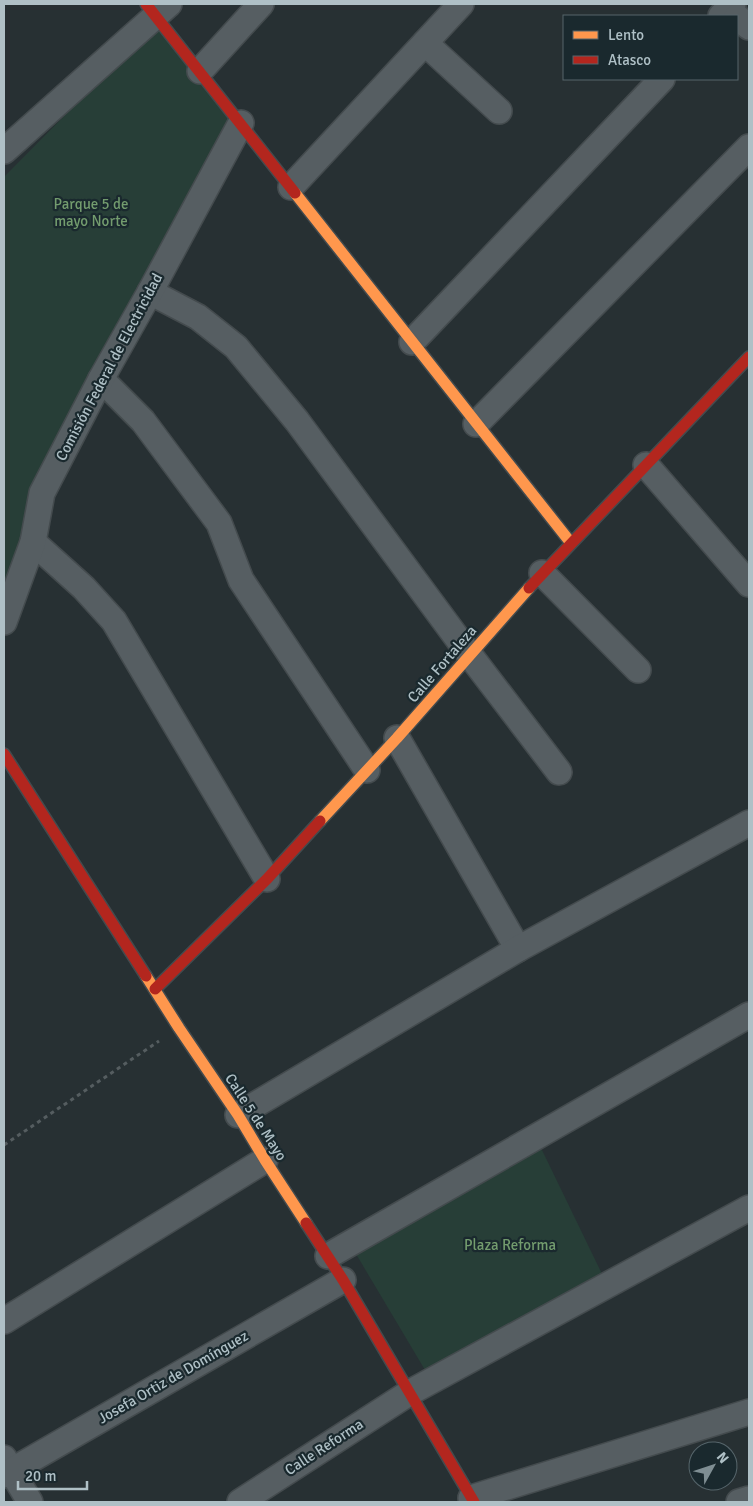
<svg xmlns="http://www.w3.org/2000/svg" width="753" height="1506" viewBox="0 0 753 1506" font-family="Signika,sans-serif">
<style>
.green{fill:#273e37}
.lines{fill:none;stroke-linecap:round;stroke-linejoin:round}
.street-casing{stroke:#444b4e;stroke-width:28}
.slow-casing{stroke:#444b4e;stroke-width:14}
.jam-casing{stroke:#444b4e;stroke-width:14}
.path{stroke:#555d60;stroke-width:3;stroke-dasharray:4 4;stroke-linecap:butt}
.street{stroke:#565e62;stroke-width:25}
.slow{stroke:#ff974d;stroke-width:11}
.jam{stroke:#b3261e;stroke-width:11}
.labels{text-anchor:middle;dominant-baseline:central;stroke-width:4.5;stroke-linejoin:round;paint-order:stroke}
.park-label{font-size:15px;fill:#739c6e;stroke:#1a292e}
.street-label{font-size:15px;fill:#afc0c6;stroke:#1a292e}
</style>
<rect width="100%" height="100%" fill="#273033"/>
<g class="green">
<polygon points="155,24 234,122 28,542 4,636 4,177"/>
<polygon points="541,1148 602,1274 425,1370 356,1254"/>
</g>
<g class="lines">
<defs>
<g id="street">
<polyline points="721,16 733,4"/>
<polyline points="737,17 749,27"/>
<polyline points="425,43 499,111"/>
<polyline points="200,71 261,4"/>
<polyline points="4,151 169,4"/>
<polyline points="291,187 461,4"/>
<polyline points="150,292 198,317 236,347 297,421 469,654 559,772"/>
<polyline points="412,342 662,79"/>
<polyline points="101,379 143,421 219,523 241,580 367,770"/>
<polyline points="476,424 749,147"/>
<polyline points="646,465 749,584"/>
<polyline points="33,542 84,588 114,621 267,879"/>
<polyline points="542,573 638,670"/>
<polyline points="4,622 33,542 42,493 101,379 150,292 241,123"/>
<polyline points="397,738 518,949"/>
<polyline points="238,1115 518,949 749,823"/>
<polyline points="328,1256 749,1015"/>
<polyline points="4,1321 265,1160"/>
<polyline points="4,1458 30,1502"/>
<polyline points="4,1475 343,1280"/>
<polyline points="471,1498 749,1412"/>
<polyline points="240,1502 409,1393 749,1208"/>
<polyline points="739,1502 749,1499"/>
</g>
<g id="slow">
<polyline points="295,193 571,543"/>
<polyline points="320,821 397,738 529,588"/>
<polyline points="146,976 179,1028 238,1115 265,1160 306,1223"/>
</g>
<g id="jam">
<polyline points="146,4 295,193"/>
<polyline points="529,588 749,357"/>
<polyline points="4,754 146,976"/>
<polyline points="155,989 267,879 320,821"/>
<polyline points="306,1223 343,1280 474,1502"/>
</g>
</defs>
<use href="#street" class="street-casing"/>
<use href="#slow" class="slow-casing"/>
<use href="#jam" class="jam-casing"/>
<polyline class="path" points="4,1145 159,1041"/>
<use href="#street" class="street"/>
<use href="#slow" class="slow"/>
<use href="#jam" class="jam"/>
</g>
<g class="labels">
<g class="park-label">
<text x="91" y="204">Parque 5 de<tspan x="91" dy="17">mayo Norte</tspan></text>
<text x="510" y="1245">Plaza Reforma</text>
</g>
<g class="street-label">
<text transform="translate(109 367) rotate(-62)">Comisión Federal de Electricidad</text>
<text transform="translate(442 664) rotate(-49)">Calle Fortaleza</text>
<text transform="translate(256 1117) rotate(57)">Calle 5 de Mayo</text>
<text transform="translate(173 1377) rotate(-30)">Josefa Ortiz de Domínguez</text>
<text transform="translate(324 1447) rotate(-33)">Calle Reforma</text>
</g>
</g>
<rect width="753" height="1506" fill="none" stroke="#afc0c6" stroke-width="10"/>
<rect x="563" y="15" width="175" height="65" fill="#1a292e" stroke="#56656b"/>
<rect x="573" y="31" width="25" height="8" fill="#ff974d" stroke="#56656b"/>
<text x="608" y="40" font-size="15" fill="#afc0c6">Lento</text>
<rect x="573" y="56" width="25" height="8" fill="#b3261e" stroke="#56656b"/>
<text x="608" y="65" font-size="15" fill="#afc0c6">Atasco</text>
<g transform="translate(713 1466) rotate(50)"><circle r="24" fill="#1a292e" stroke="#56656b"/>
<path d="M0-4L9 19L0 12L-9 19Z" fill="#7f8e93"/>
<text y="-8" font-size="14" font-weight="bold" text-anchor="middle" fill="#afc0c6">N</text>
</g>
<path d="M18 1481v8h69v-8" fill="none" stroke="#afc0c6" stroke-width="2.5"/>
<text x="25" y="1481" font-size="15" fill="#afc0c6" stroke="#1a292e" stroke-width="4" paint-order="stroke">20 m</text>
</svg>
